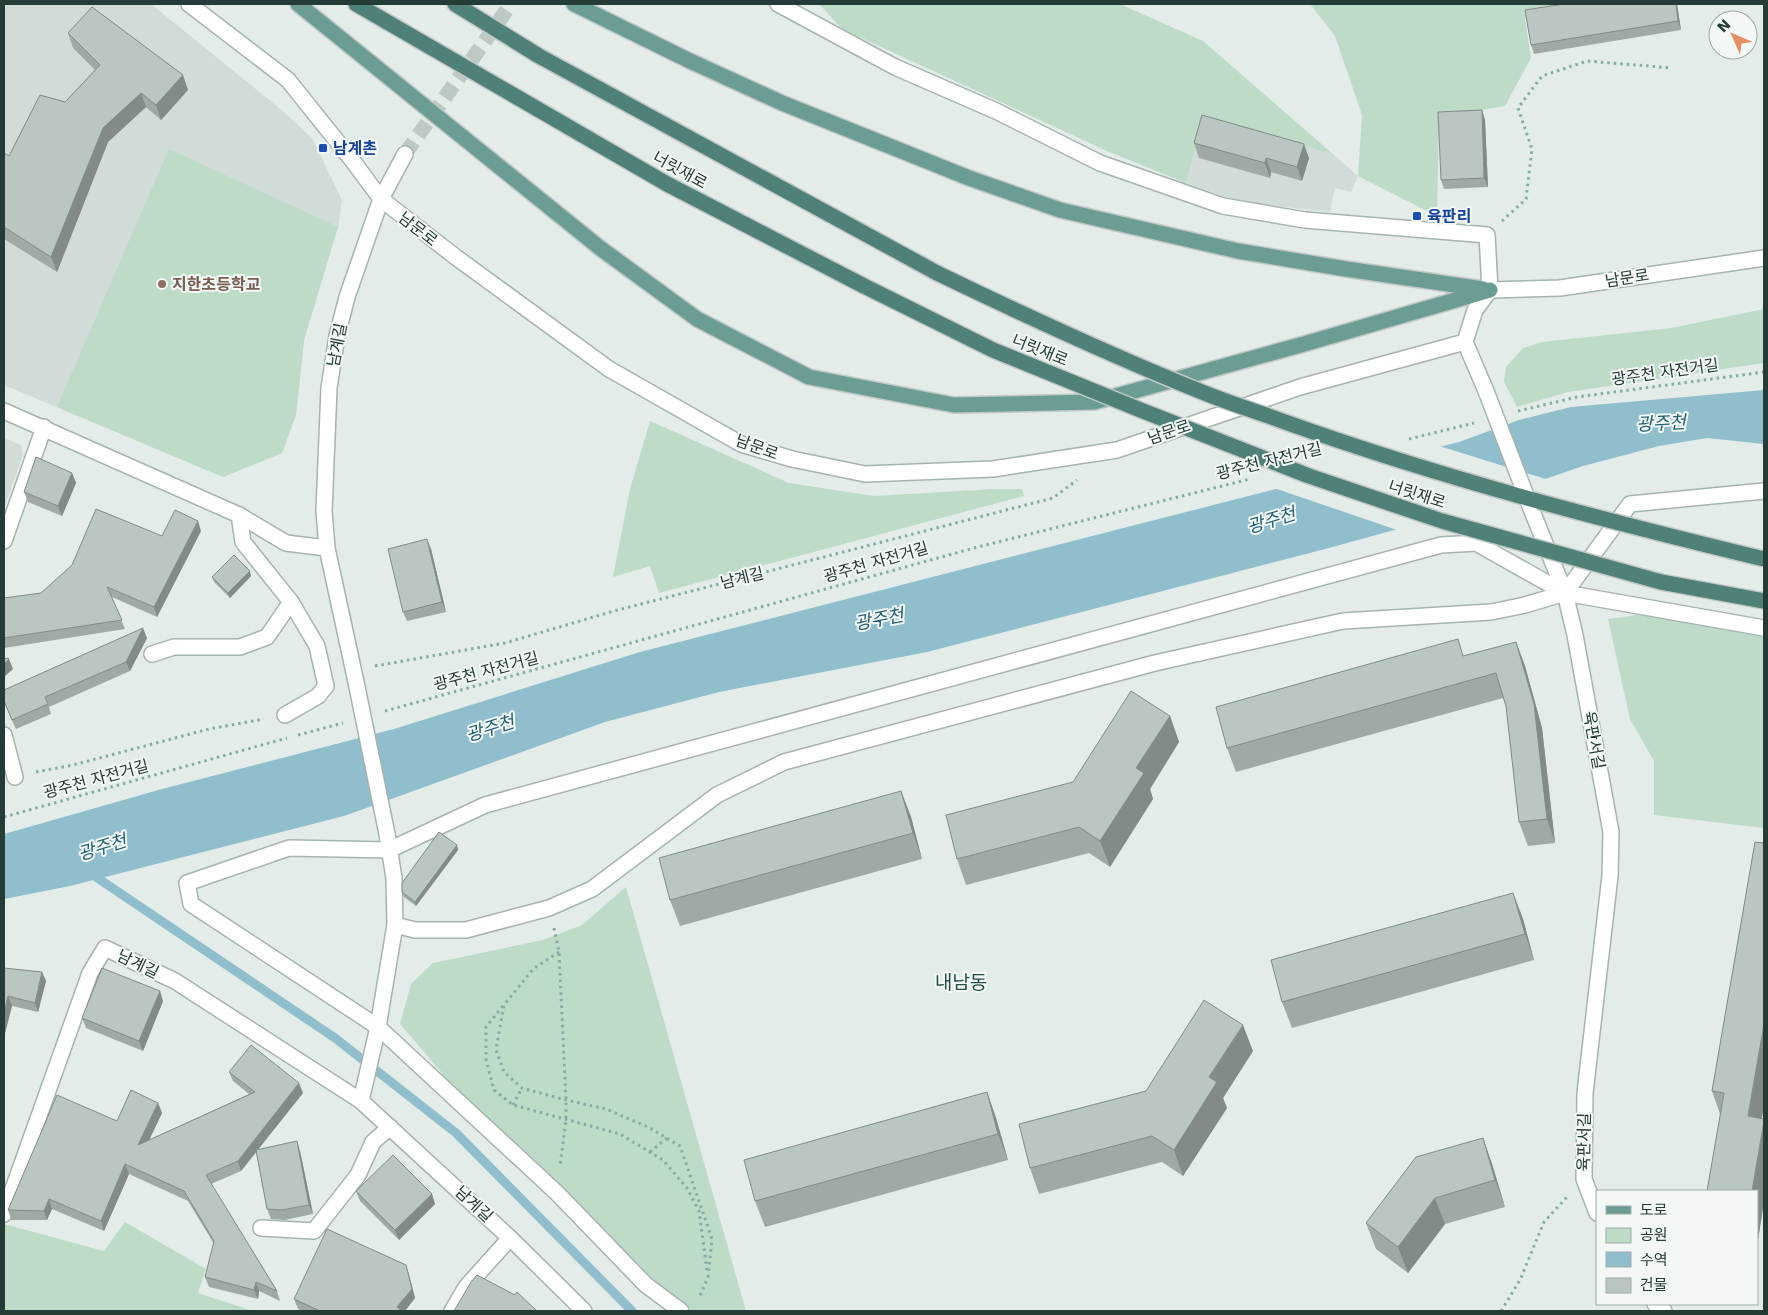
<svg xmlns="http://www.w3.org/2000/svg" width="1768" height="1315" viewBox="0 0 1768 1315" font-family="'DejaVu Sans','Noto Sans KR',sans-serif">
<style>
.built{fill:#d1dbd7}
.green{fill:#bedbc8}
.water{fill:#90becc}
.pier{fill:#e3ece8}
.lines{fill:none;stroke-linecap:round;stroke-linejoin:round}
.stream{stroke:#90becc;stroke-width:9}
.minor-tunnel{stroke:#bdc9c5;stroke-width:15;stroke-dasharray:15 8;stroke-linecap:butt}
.service-casing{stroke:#a6b3af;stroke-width:18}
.minor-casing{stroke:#a6b3af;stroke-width:18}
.tertiary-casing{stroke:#a6b3af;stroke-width:18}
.primary-casing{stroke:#c2c8c7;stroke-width:18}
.trunk-casing{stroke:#c2c8c7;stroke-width:18}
.path{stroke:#86aca3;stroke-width:3;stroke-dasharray:2.5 4;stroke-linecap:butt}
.service{stroke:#fff;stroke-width:15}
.minor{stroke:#fff;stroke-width:15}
.tertiary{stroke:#fff;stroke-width:15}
.primary{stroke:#6b9d94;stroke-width:15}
.trunk{stroke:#4f8179;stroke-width:15}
.minor-bridge-casing{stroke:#a6b3af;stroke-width:18;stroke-linecap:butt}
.trunk-bridge-casing{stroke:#c2c8c7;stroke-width:18;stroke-linecap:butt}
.minor-bridge{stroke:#fff;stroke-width:15}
.trunk-bridge{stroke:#4f8179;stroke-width:15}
.wall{fill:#9faaa7}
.shaded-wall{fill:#828b88}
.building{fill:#b9c6c2;stroke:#828b88}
.transit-dot{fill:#1a4fb4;stroke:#f3f8f6;stroke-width:2}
.education-dot{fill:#8d6e63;stroke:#f3f8f6;stroke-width:2}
.labels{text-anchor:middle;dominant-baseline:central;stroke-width:4;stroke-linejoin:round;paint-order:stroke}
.transit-label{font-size:16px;font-weight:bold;fill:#164399;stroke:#f3f8f6;text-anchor:start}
.street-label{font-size:16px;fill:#243b37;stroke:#f3f8f6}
.education-label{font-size:16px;font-weight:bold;fill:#785e54;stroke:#f3f8f6;text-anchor:start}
.water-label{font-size:18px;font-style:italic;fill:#236072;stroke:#f3f8f6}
.quarter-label{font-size:19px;fill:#224c45;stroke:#f3f8f6}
</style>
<rect width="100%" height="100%" fill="#e3ece8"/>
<g class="built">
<polygon points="4,4 151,4 284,112 312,138 342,200 338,227 304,340 296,415 282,453 223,477 4,385"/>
<polygon points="1204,118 1333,154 1358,176 1351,192 1335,188 1330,212 1240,202 1186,183"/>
<polygon points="4,438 21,445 23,455 4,508"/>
</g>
<g class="green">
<polygon points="819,4 1120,4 1203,41 1333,154 1204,118 1186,183 1107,151 842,29"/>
<polygon points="1310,4 1566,4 1565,8 1525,18 1531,58 1505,106 1439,117 1437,216 1358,176 1362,115 1335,36"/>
<polygon points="169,149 338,227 304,340 296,415 282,453 223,477 57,407"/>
<polygon points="1764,309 1764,363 1568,392 1517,407 1504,382 1506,367 1523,348 1542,342 1671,328"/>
<polygon points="650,421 789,483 874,496 994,489 1022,489 1024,496 659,593 650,566 613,577 630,489"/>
<polygon points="1645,614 1764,637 1764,828 1654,815 1654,761 1630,719 1608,619"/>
<polygon points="626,887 746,1311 693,1311 648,1278 447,1079 400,1024 411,984 433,963 543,940 582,925"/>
<polygon points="125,1222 206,1269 198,1293 253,1311 4,1311 4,1224 104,1251"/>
</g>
<polygon class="water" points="1764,390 1764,444 1707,438 1659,446 1583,466 1405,527 1329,548 927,652 719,692 605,722 344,816 70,886 4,899 4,834 162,789 394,729 640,652 1459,442 1519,420 1571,407"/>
<polygon class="pier" points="1436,445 1549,480 1400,531 1271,487"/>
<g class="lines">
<polyline class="stream" points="90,873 335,1038 456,1133 632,1311"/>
<polyline class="minor-tunnel" points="405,154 511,4"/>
<defs>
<g id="service">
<polyline points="239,515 243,542 291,602 317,646 326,686 318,696 285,715"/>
<polyline points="4,541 44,427"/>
<polyline points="1565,593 1764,628"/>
<polyline points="152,654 174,647 240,647 267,637 291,602"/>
<polyline points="4,735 15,777"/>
<polyline points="261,1228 314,1231 358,1175 373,1142 390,1127"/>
<polyline points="452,1311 466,1287 510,1238"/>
<polyline points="681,1311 646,1285 557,1193 378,1027 191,904 187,883 289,848 389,850 485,805 1441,545 1476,543 1565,593 1630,504 1764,491"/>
</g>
<g id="minor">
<polyline points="189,4 288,80 352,160 381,199 457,258 609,369 741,444 792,459 865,474 993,469 1117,450 1300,387 1465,342"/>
<polyline points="778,4 895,67 996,111 1100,163 1223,206 1305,220 1487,235 1490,290 1475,310 1465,342 1486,391"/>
<polyline points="4,411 239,515 286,543 327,548"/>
<polyline points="1530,506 1565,593 1575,635 1611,832 1610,876 1585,1093 1584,1179 1597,1213"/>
<polyline points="356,682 327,548 324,511 329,388 337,336 347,297 381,199 405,154"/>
<polyline points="395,925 415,930 466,930 549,908 592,889 717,795 784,762 1155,663 1343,621 1491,612 1525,605 1565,593"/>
<polyline points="361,1101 378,1027 395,925 394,878 387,834"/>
<polyline points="4,1214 90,973 105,948 175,981 361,1101 510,1238 584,1311"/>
<polyline points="1655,1304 1664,1311"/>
</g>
<polyline id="tertiary" points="1490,290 1560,288 1764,258"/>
<g id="primary">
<polyline points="298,4 600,248 697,319 809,377 954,405 1094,402 1304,344 1490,290"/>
<polyline points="574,4 690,61 782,103 969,178 1060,210 1238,251 1346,269 1483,289"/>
</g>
<g id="trunk">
<polyline points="356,4 667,184 864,286"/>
<polyline points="455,4 539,56 937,273"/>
</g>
</defs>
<use href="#service" class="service-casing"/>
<use href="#minor" class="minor-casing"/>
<use href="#tertiary" class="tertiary-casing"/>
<use href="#primary" class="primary-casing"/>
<use href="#trunk" class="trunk-casing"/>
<g class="path">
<polyline points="1502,221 1526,199 1532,149 1518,108 1542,76 1587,61 1672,68"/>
<polyline points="1518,411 1577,397 1764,372"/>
<polyline points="1409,439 1474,423"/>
<polyline points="375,666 505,643 614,611 1053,498 1077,480"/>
<polyline points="385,711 974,548 1250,479"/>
<polyline points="298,735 343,723"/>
<polyline points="36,772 73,765 209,729 264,719"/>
<polyline points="4,817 287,738"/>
<polyline points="554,928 559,952 566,1100 566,1120 560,1166"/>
<polyline points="559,952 533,969 504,1005 496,1050 504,1072 522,1088 566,1100 606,1109 648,1127 680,1146 712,1239 708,1277 699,1298"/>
<polyline points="503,1006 486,1027 486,1060 494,1090 513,1105 620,1134 663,1160 687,1188 699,1211 707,1270"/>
<polyline points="513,1105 522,1088"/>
<polyline points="650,1152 667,1138"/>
<polyline points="1501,1311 1520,1280 1544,1222 1567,1197"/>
</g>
<use href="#service" class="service"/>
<use href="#minor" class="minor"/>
<use href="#tertiary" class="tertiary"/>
<use href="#primary" class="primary"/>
<use href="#trunk" class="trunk"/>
<defs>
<g id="minor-bridge">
<polyline points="1486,391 1530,506"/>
<polyline points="356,682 387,834"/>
</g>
<g id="trunk-bridge">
<path d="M937,273c87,42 175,83 265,119 27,11 56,20 83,30 157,56 317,98 479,137"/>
<polyline points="864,286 993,350 1143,411 1309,476 1442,521 1661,582 1764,601"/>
</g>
</defs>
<use href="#minor-bridge" class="minor-bridge-casing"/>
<use href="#trunk-bridge" class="trunk-bridge-casing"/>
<use href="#minor-bridge" class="minor-bridge"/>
<use href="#trunk-bridge" class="trunk-bridge"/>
</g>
<g class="wall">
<polygon points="1564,4 1677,4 1681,30 1534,54 1531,45"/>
<polygon points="68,33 188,90 161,120 146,107 108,142 57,272 4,239 4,153 9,156 65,102 95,70 73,48"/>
<polygon points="1482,110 1485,120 1488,187 1444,189 1441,180"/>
<polygon points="1194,143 1309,158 1302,181 1271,172 1270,178 1199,158"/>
<polygon points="72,473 76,483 62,516 28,502 24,492"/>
<polygon points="201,531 157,617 112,597 125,629 4,648 4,598 41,593 162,536"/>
<polygon points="431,549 446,612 407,621 403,612"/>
<polygon points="251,576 230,598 214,582 212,577"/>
<polygon points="147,638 130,671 49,707 51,714 16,729 4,702 4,690"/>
<polygon points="1516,642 1525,666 1542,728 1555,843 1528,846 1519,822 1506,706 1503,698 1236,772 1227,748 1464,656"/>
<polygon points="1170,716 1179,742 1150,789 1153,799 1110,867 1089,853 966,885 957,859 1073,782"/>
<polygon points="901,791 911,817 922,859 680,926 670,900"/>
<polygon points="1755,842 1764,1202 1757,1246 1757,1191 1720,1114 1712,1091"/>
<polygon points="457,845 458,850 416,906 404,897 402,892"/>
<polygon points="1513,893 1523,919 1534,960 1292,1028 1282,1002"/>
<polygon points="4,968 42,972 46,981 38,1012 12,1006 4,1037"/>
<polygon points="163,1001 143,1051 86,1028 82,1018"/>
<polygon points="1253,1051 1223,1098 1227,1108 1183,1176 1162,1162 1039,1194 1030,1168 1146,1091"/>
<polygon points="229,1072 303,1093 258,1149 300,1151 313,1214 285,1220 271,1219 267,1209 256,1152 241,1171 211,1184 277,1291 280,1301 259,1291 258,1299 209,1287 205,1277 214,1244 188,1201 129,1174 104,1231 52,1209 47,1220 11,1220 8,1210 117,1121 158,1103 162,1113 149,1140 249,1094 233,1081"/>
<polygon points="987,1092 996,1118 1008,1160 765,1227 755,1201"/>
<polygon points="1483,1138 1492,1164 1505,1207 1445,1224 1408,1273 1376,1249 1366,1223"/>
<polygon points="356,1191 432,1194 435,1204 399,1240 360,1201"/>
<polygon points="409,1275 415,1298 405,1311 302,1311 298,1309 294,1299"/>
</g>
<g class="shaded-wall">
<polygon points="1676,4 1677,4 1681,30 1678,21"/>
<polygon points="183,75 188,90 161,120 156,105"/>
<polygon points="141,93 146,107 108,142 57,272 51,257 103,128"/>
<polygon points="1482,110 1485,120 1488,187 1484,178"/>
<polygon points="1304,144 1309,158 1302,181 1297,167"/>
<polygon points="1266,158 1271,172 1270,178 1265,163"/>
<polygon points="72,473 76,483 62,516 58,506"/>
<polygon points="198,521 201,531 157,617 154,607"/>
<polygon points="427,539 431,549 446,612 442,602"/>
<polygon points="250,571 251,576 230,598 228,593"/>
<polygon points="143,628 147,638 130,671 126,662"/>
<polygon points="1516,642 1525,666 1542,728 1555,843 1547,819"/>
<polygon points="9,659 13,669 4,677 4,664"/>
<polygon points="1170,716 1179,742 1150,789 1153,799 1110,867 1100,841 1136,768"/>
<polygon points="901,791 911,817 922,859 913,833"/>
<polygon points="457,845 458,850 416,906 415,902"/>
<polygon points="1513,893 1523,919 1534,960 1525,934"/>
<polygon points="42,972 46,981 38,1012 35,1003"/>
<polygon points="160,991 163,1001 143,1051 139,1041"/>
<polygon points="8,996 12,1006 4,1037 4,1013"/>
<polygon points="1764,1024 1764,1106 1758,1143 1748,1116"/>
<polygon points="1243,1025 1253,1051 1223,1098 1227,1108 1183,1176 1174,1150 1209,1077"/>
<polygon points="299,1083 303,1093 241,1171 238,1161"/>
<polygon points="987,1092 996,1118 1008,1160 998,1134"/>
<polygon points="158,1103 162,1113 142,1155 138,1145"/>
<polygon points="1764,1121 1764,1202 1757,1246 1757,1191 1752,1191"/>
<polygon points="1483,1138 1492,1164 1505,1207 1495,1180"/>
<polygon points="297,1141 300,1151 313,1214 309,1205"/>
<polygon points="125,1164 129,1174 104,1231 101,1221"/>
<polygon points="432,1194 435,1204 399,1240 395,1230"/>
<polygon points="1435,1198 1445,1224 1408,1273 1398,1247"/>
<polygon points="49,1199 52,1209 47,1220 44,1211"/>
<polygon points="406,1265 409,1275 415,1298 405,1311 398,1311 397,1307"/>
<polygon points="256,1282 259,1291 258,1299 254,1290"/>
</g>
<g class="building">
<polygon points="1564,4 1676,4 1678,21 1531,45 1525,10"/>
<polygon points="92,7 183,75 156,105 141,93 103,128 51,257 4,227 4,153 9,156 40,95 65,102 100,65 68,33"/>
<polygon points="1482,110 1484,178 1441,180 1438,112"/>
<polygon points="1202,115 1304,144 1297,167 1266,158 1265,163 1194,143"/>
<polygon points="36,457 72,473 58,506 24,492"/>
<polygon points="96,509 162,536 175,510 198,521 154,607 107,587 122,620 4,638 4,598 41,593 72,565"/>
<polygon points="427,539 442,602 403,612 388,549"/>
<polygon points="234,555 250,571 228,593 212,577"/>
<polygon points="143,628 126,662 45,697 48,704 12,720 4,701 4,690"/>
<polygon points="1458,639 1463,656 1516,642 1534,704 1547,819 1519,822 1506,706 1496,673 1227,748 1216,707"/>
<polygon points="8,658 9,659 4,664 4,659"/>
<polygon points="1131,691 1170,716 1136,768 1144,773 1100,841 1079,827 957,859 946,815 1073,782"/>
<polygon points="901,791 913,833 670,900 659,858"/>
<polygon points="439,832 457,845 415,902 402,892 402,883"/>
<polygon points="1755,842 1764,843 1764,1024 1748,1116 1764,1119 1764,1121 1752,1191 1707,1191 1724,1093 1712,1091"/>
<polygon points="1513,893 1525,934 1282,1002 1271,960"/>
<polygon points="4,968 42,972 35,1003 8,996 4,1013"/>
<polygon points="102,968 160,991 139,1041 82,1018"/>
<polygon points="1204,1000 1243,1025 1209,1077 1217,1082 1174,1150 1152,1136 1030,1168 1019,1124 1146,1091"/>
<polygon points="251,1045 299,1083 238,1161 206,1175 277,1291 256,1282 254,1290 205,1277 214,1241 184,1191 125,1164 101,1221 49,1199 44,1211 8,1210 57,1095 117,1121 131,1090 158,1103 138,1145 255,1092 229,1072"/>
<polygon points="987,1092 998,1134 755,1201 744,1160"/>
<polygon points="1483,1138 1495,1180 1435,1198 1398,1247 1366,1223 1416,1157"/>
<polygon points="297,1141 309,1205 282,1210 267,1209 256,1150"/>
<polygon points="393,1155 432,1194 395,1230 356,1191"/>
<polygon points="327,1229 406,1265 412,1289 397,1307 402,1311 320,1311 294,1299"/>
<polygon points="477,1275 515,1295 517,1292 537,1311 454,1311 471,1282"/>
</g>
<g class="transit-dot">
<rect x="318" y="143" width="10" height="10" rx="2.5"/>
<rect x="1412" y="211" width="10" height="10" rx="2.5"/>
</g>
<circle class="education-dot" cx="162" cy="284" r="5"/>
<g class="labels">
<g class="transit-label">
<text x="333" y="148">남계촌</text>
<text x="1427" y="216">육판리</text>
</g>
<g class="street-label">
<text transform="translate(680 170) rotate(29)">너릿재로</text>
<text transform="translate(418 229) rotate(38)">남문로</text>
<text transform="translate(1627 278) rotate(-9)">남문로</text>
<text transform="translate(337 345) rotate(-79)">남계길</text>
<text transform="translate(1040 350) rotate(22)">너릿재로</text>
<text transform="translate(1665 372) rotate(-8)">광주천 자전거길</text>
<text transform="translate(1169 432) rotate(-19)">남문로</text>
<text transform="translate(757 447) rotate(20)">남문로</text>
<text transform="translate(1269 461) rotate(-14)">광주천 자전거길</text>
<text transform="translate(1417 494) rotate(18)">너릿재로</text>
<text transform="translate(876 562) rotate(-16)">광주천 자전거길</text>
<text transform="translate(742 578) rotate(-14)">남계길</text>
<text transform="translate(486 671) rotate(-15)">광주천 자전거길</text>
<text transform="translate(1594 740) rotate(80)">육판서길</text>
<text transform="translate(96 779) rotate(-15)">광주천 자전거길</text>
<text transform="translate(138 964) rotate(26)">남계길</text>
<text transform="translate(1584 1142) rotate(-89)">육판서길</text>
<text transform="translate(474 1204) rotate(43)">남계길</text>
</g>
<g class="education-label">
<text x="172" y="284">지한초등학교</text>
</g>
<g class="water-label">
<text transform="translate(1661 423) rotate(-3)">광주천</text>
<text transform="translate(1271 520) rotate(-17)">광주천</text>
<text transform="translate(879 619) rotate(-11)">광주천</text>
<text transform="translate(490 728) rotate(-17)">광주천</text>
<text transform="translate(102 847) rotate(-17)">광주천</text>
</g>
<g class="quarter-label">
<text x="961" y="982">내남동</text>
</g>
</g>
<rect width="1768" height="1315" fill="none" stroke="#243b37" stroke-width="10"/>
<rect x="1596" y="1190" width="162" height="115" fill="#f3f8f6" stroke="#a0acaa"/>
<rect x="1606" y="1206" width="25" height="8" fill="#6b9d94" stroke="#a0acaa"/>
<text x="1640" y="1215" font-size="15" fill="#243b37">도로</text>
<rect x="1606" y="1228" width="25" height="15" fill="#bedbc8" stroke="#a0acaa"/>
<text x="1640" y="1240" font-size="15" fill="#243b37">공원</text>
<rect x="1606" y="1252" width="25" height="15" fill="#90becc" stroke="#a0acaa"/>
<text x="1640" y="1265" font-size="15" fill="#243b37">수역</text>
<rect x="1606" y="1278" width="25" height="15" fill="#b9c6c2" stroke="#a0acaa"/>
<text x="1640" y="1290" font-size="15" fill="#243b37">건물</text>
<g transform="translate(1733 35) rotate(315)"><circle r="24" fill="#f3f8f6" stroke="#a0acaa"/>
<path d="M0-4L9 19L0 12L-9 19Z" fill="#e68f67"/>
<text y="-8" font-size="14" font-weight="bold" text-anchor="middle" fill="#243b37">N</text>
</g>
</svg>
